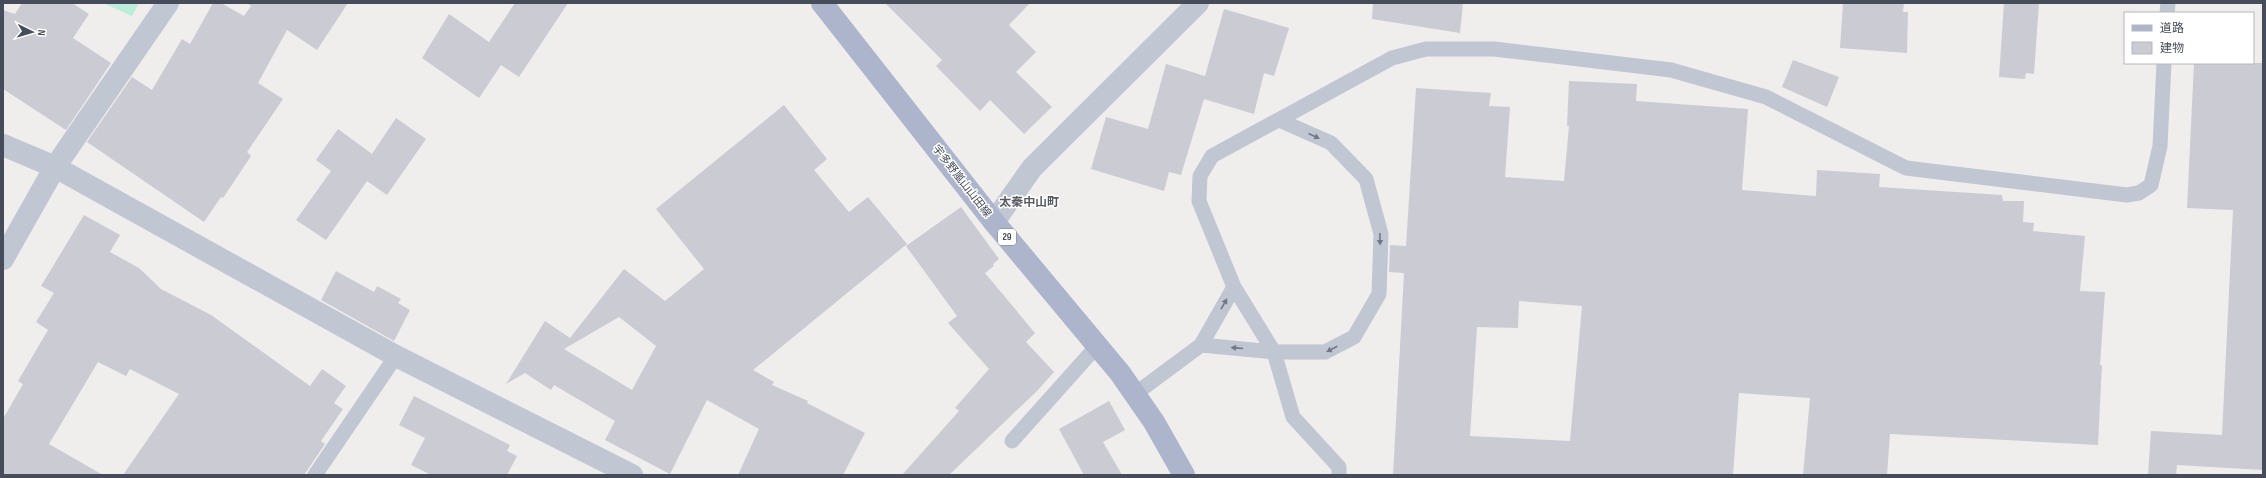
<svg xmlns="http://www.w3.org/2000/svg" width="2266" height="478" viewBox="0 0 2266 478" font-family="'Sofia Sans Condensed','Noto Sans JP',sans-serif">
<style>
.green{fill:#bbedda}
.building{fill:#cacbd3;fill-rule:evenodd}
.lines{fill:none;stroke-linecap:round;stroke-linejoin:round}
.service{stroke:#c0c6d2;stroke-width:15}
.minor{stroke:#c0c6d2;stroke-width:22}
.primary{stroke:#adb5cc;stroke-width:22}
.oneway{fill:#717784}
.labels{text-anchor:middle;dominant-baseline:central;stroke-width:3;stroke-linejoin:round;paint-order:stroke}
.shield{fill:#fff;stroke:#7e828c;stroke-width:1}
.shield-label{font-size:10px;font-weight:bold;fill:#464c5a}
.street-label{font-size:11px;fill:#464c5a;stroke:#fff}
.neighbourhood-label{font-size:12px;font-weight:bold;fill:#5a5b62;stroke:#fff}
</style>
<rect width="100%" height="100%" fill="#f0eded"/>
<polygon class="green" points="103,3 139,3 132,16"/>
<g class="building">
<polygon points="22,3 72,3 89,14 73,38 111,63 66,130 3,89 3,10 15,14"/>
<polygon points="213,3 221,3 244,16 251,6 247,3 348,3 317,50 287,30 258,83 283,99 247,152 251,156 223,198 221,197 204,222 87,142 132,77 152,90 182,39 190,44"/>
<polygon points="515,3 568,3 519,77 501,65 479,98 422,58 449,14 489,42"/>
<polygon points="885,3 1030,3 1009,25 1036,52 1016,72 1052,107 1024,134 990,100 980,111 936,66 942,60"/>
<polygon points="1373,3 1463,3 1460,33 1372,19"/>
<polygon points="1843,3 1904,3 1903,12 1908,12 1907,53 1840,48"/>
<polygon points="2004,3 2039,3 2034,74 2026,73 2025,79 1999,77"/>
<polygon points="1224,9 1289,28 1274,76 1264,73 1254,114 1204,99 1181,175 1169,172 1164,191 1091,169 1106,117 1148,129 1166,64 1205,76"/>
<polygon points="1793,60 1839,77 1827,107 1782,87"/>
<polygon points="2194,63 2263,63 2263,470 2177,465 2176,475 2148,475 2151,431 2222,435 2233,210 2187,208"/>
<path d="M1569,81l68,3 -1,17 112,8 -6,81 74,6 1,-26 63,4 -1,13 123,8 1,6h21l-1,21 11,1 -1,8 52,5 -5,55 25,1 -5,73h2l-4,80 -208,-11 -3,41h-84l7,-77 -71,-5 -6,82h-340l11,-202 -15,-1 1,-27 16,1 10,-158 75,5 -2,13 21,1 -5,70 59,4 5,-55h-2zM1519,301l63,5 -12,135 -100,-5 7,-109 41,1z"/>
<path d="M784,105l43,54 -13,11 35,42 19,-15 39,47 -154,126 21,12 -2,3 36,16 -1,2 58,30 -22,42h-105l21,-46 -52,-29 -37,74 -65,-34 10,-19 -61,-36 -3,5 -26,-17 -19,11 39,-63 25,17 54,-69 41,32 39,-32 -48,-60zM619,317l37,29 -24,44 -68,-41z"/>
<polygon points="396,118 426,139 387,195 367,181 326,240 296,220 331,171 316,160 338,129 372,154"/>
<polygon points="961,207 999,259 993,264 994,266 985,273 1035,333 1026,342 1054,372 1038,390 949,475 902,475 959,411 955,408 989,369 948,323 957,316 906,246"/>
<polygon points="84,215 120,235 110,252 139,268 161,289 211,315 310,386 322,369 346,386 334,403 343,409 321,441 325,444 304,475 123,475 179,394 130,369 126,376 98,362 49,444 103,475 3,475 3,419 23,384 18,381 48,330 36,322 54,293 41,286"/>
<polygon points="336,271 374,292 377,286 401,299 398,303 410,310 394,341 321,300"/>
<polygon points="414,396 510,445 507,451 517,456 507,475 431,475 411,465 425,438 399,425"/>
<polygon points="1109,401 1125,430 1103,442 1122,475 1084,475 1059,429"/>
</g>
<g class="lines">
<g class="service">
<polyline points="2167,13 2168,3"/>
<polyline points="1201,345 1274,352 1325,352 1354,337 1379,294 1381,234 1366,179 1331,143 1279,120"/>
<polyline points="1135,394 1201,345 1234,287"/>
<polyline points="1012,441 1097,346"/>
<polyline points="315,475 396,356"/>
<polyline points="1339,475 1339,467 1293,417 1274,352 1234,287 1199,201 1200,176 1212,156 1392,58 1426,49 1494,49 1671,70 1766,97 1906,168 2127,195 2139,193 2151,185 2160,146 2164,63"/>
</g>
<g class="minor">
<polyline points="3,145 55,167 396,356 632,475"/>
<polyline points="994,222 1032,168 1198,3"/>
<polyline points="3,259 55,167 168,3"/>
</g>
<polyline class="primary" points="822,3 994,222 1120,373 1154,422 1184,475"/>
</g>
<defs><path id="oneway-solid" d="M-6-.8H1V-3.2L6.5 0L1 3.2V.8H-6Z"/></defs>
<g class="oneway">
<use href="#oneway-solid" transform="translate(1314 136) rotate(24)"/>
<use href="#oneway-solid" transform="translate(1380 239) rotate(89)"/>
<use href="#oneway-solid" transform="translate(1224 304) rotate(-60)"/>
<use href="#oneway-solid" transform="translate(1237 348) rotate(-175)"/>
<use href="#oneway-solid" transform="translate(1332 349) rotate(152)"/>
</g>
<g class="labels">
<rect class="shield" x="998" y="229" width="18" height="16" rx="3"/>
<g class="shield-label">
<text x="1007" y="237">29</text>
</g>
<g class="street-label">
<text transform="translate(962 181) rotate(52)">宇多野嵐山山田線</text>
</g>
<g class="neighbourhood-label">
<text x="1029" y="202">太秦中山町</text>
</g>
</g>
<rect width="2266" height="478" fill="none" stroke="#464c5a" stroke-width="8"/>
<rect x="2124" y="12" width="130" height="52" fill="#ffffff" stroke="#b5b7bd"/>
<rect x="2132" y="25" width="20" height="6" fill="#adb5cc" stroke="#b5b7bd"/>
<text x="2160" y="32" font-size="12" fill="#464c5a">道路</text>
<rect x="2132" y="42" width="20" height="12" fill="#cacbd3" stroke="#b5b7bd"/>
<text x="2160" y="52" font-size="12" fill="#464c5a">建物</text>
<g transform="translate(32 32) rotate(95)" stroke="#ffffff" stroke-width="3" paint-order="stroke">
<path d="M0-3L7 15L0 10L-7 15Z" fill="#464c5a"/>
<text y="-6" font-size="11" font-weight="bold" text-anchor="middle" fill="#464c5a">N</text>
</g>
</svg>
